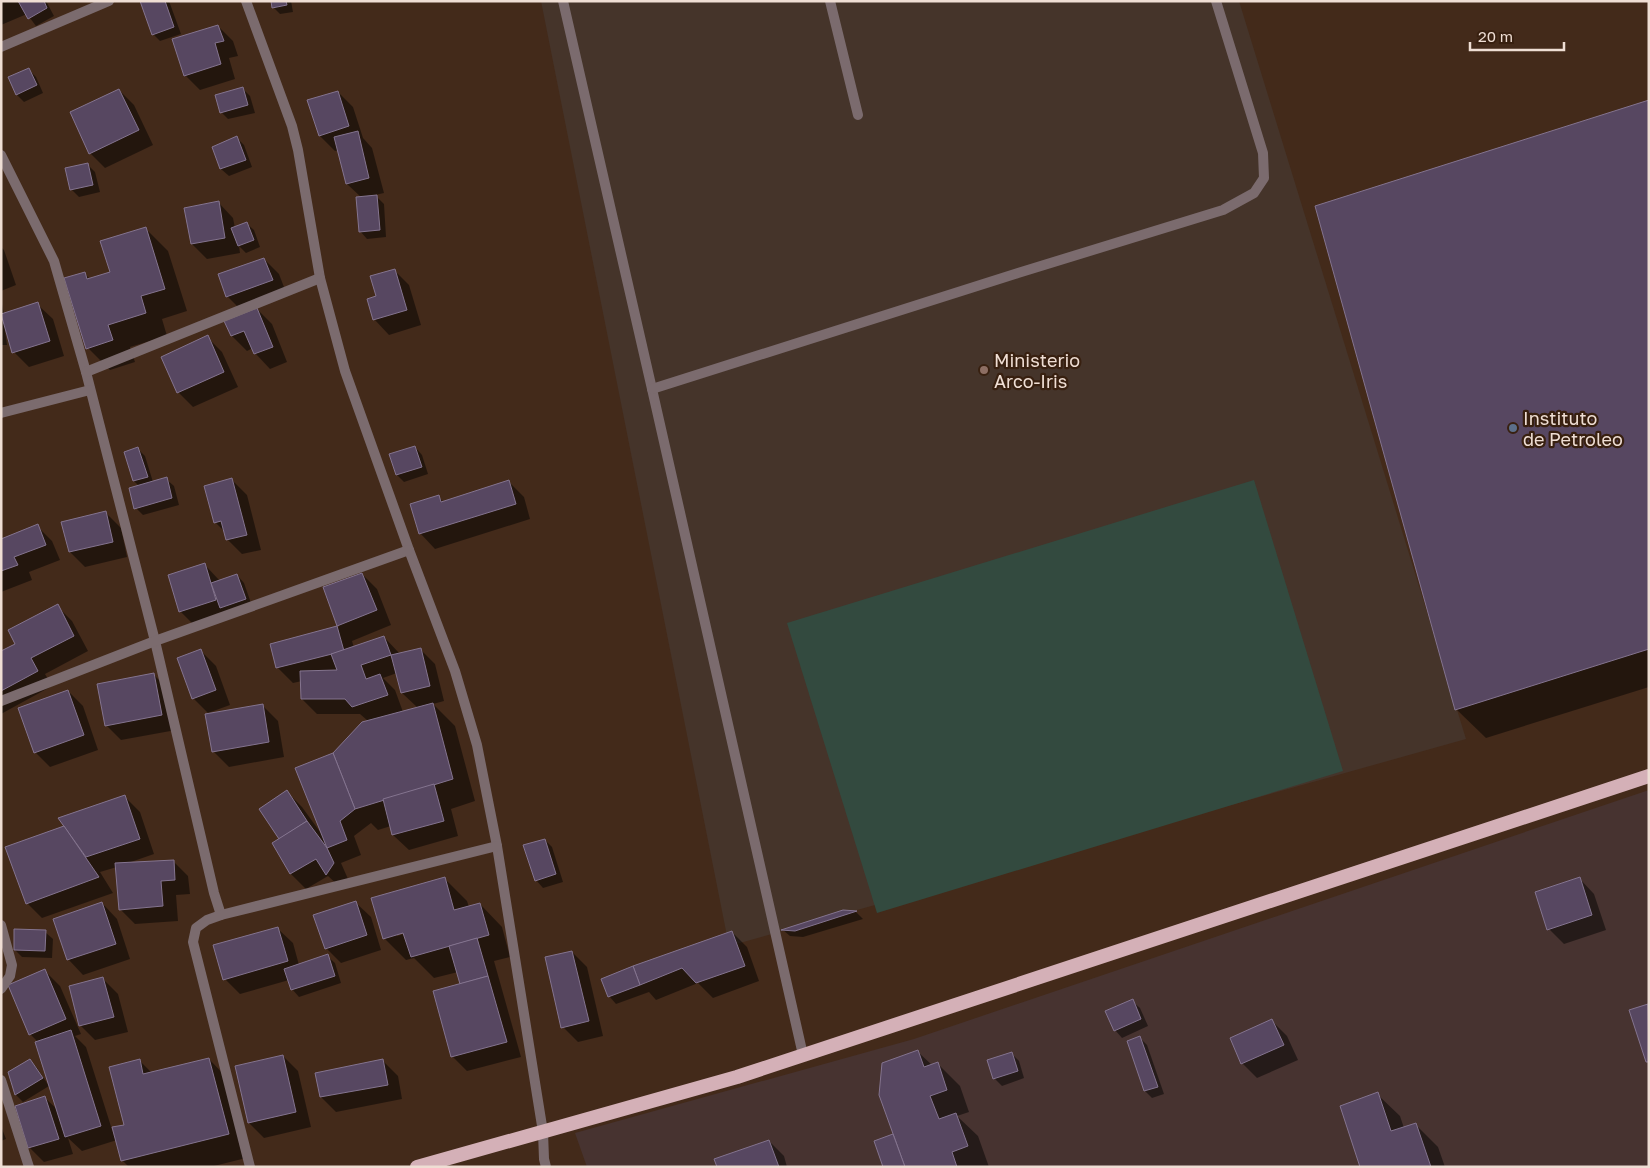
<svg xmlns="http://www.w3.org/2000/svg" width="1650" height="1168" viewBox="0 0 1650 1168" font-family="'Golos Text',sans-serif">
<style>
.commercial{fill:#473330}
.education{fill:#45342a}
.green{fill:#334a3f}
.shadow{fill:#0007;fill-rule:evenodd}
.building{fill:#574761;stroke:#84748f}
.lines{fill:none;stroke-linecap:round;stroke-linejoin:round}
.minor{stroke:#7b6b6e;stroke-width:10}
.trunk{stroke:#d4b0b7;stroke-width:14}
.education-dot{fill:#8d6e63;stroke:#382010;stroke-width:2}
.service-dot{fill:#5c6f8a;stroke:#382010;stroke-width:2}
.labels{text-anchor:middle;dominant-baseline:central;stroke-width:4.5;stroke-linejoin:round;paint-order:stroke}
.poi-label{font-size:18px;fill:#efded4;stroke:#382010;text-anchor:start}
</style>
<rect width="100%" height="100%" fill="#432a1a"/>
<polygon class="commercial" points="1649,790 1649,1167 587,1167 575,1133 914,1039"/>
<polygon class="education" points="541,1 1239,1 1466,739 729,946"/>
<polygon class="green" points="1254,480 1343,771 877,913 787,623"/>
<g class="shadow">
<polygon points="1,1 46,1 54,16 36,26 27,14 1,25"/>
<polygon points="141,1 169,1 181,34 160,41 153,34"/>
<polygon points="272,1 291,1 293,12 280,14 273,7"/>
<polygon points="218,26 233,41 238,56 229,58 235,79 200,90 185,75"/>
<polygon points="28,69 36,77 43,93 24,102 17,95 9,78"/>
<polygon points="243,89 250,96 255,113 228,119 221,112"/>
<polygon points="119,90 134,105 153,145 105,168 90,153"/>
<polygon points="338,92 353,107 363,138 372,148 384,193 375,195 384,204 386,237 367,239 360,231 362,198 347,184 339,150 335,151 320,136 309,101"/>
<polygon points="1649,102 1649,687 1486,738 1456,709"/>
<polygon points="237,138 244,145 252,167 229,176 221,169 213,147"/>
<polygon points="88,165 95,172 100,192 79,197 71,189"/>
<polygon points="218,202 233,218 235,228 246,223 254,230 260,247 246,253 239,246 240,253 207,259 192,244"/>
<polygon points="145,228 168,251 187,311 162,319 167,336 130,347 135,362 110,370 88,348 84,273 91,280 112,273"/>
<polygon points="1,247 4,250 16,285 1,291"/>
<polygon points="264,259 279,274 287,295 242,311 227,296"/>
<polygon points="394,270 409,285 421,325 389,335 374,319"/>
<polygon points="1,299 4,314 37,304 53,319 64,356 29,367 14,352 7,329 5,330 7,345 1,345"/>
<polygon points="257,309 272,324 287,362 270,369 255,353 253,348 247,351 232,336 226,321"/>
<polygon points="207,337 222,352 238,387 193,407 178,392"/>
<polygon points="415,447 422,455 428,474 404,482 397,475 391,455"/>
<polygon points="138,449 145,456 153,482 166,479 174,486 179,505 143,515 136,508 139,486 134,481 125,453"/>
<polygon points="232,480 247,495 261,550 242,554 227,539 225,532 215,522"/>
<polygon points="509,482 524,497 530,519 435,549 420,533 438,497 444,502"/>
<polygon points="106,513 121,528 127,557 85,567 70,552 63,523"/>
<polygon points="37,526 52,541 60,560 29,572 32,580 1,592 1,540"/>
<polygon points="205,565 220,581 237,575 244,583 252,606 195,626 180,611"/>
<path d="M362,574l15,15 14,36 -39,16 2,7 30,-11 16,17 20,-5 15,15 9,37 -11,3 22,22 20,75 -24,8 7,27 -49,14 -16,-15 -2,-9 -13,4 -7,-7 -17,13 7,19 -20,8 7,16 -6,10 -14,-13 -22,13 -15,-15 -18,-30 7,-5 7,-47 15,15 21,29 11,-82 34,-33 -8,-7h-43l-15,-15v-18l-9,2 -15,-15 -6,-23 67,-18 -14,-39zM397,673l5,20 16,15 -15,4 -8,-22 -12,-12z"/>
<polygon points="57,606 72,621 88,651 45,674 52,686 1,714 1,653 17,645"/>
<polygon points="201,651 216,666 230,705 208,713 193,698"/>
<polygon points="154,675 169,690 176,730 121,740 106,725"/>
<polygon points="68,691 83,706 98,750 50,767 35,752"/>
<polygon points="263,706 278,721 284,757 229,767 214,752"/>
<polygon points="125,797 140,812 154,854 128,863 173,861 188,876 190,894 176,895 178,921 135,924 120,909 117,867 100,872 113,893 42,918 27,903 66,826"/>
<polygon points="545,840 552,847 563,882 543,888 536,880"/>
<polygon points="1579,878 1594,894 1606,930 1564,944 1549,929"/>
<path d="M445,879l22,22 2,6 11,-3 22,23 8,30 -16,4 27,96 -54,14 -15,-15 10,-71 -4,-13 -24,6 -20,-20 -8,2 -22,-22zM410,932l-13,4v-3z"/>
<polygon points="355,902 371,917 381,950 341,963 326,948"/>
<polygon points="102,903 117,919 130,959 83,975 68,959"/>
<polygon points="843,911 856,912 863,919 803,937 790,936 783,930"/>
<polygon points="277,928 293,943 299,965 327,956 335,963 341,983 299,997 292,989 289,980 240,994 225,979"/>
<polygon points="45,932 53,939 52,958 22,957 15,950"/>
<polygon points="732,932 747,947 759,981 713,998 698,983 656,1000 649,992 616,1004 609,996"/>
<polygon points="572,952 587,967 603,1036 578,1042 563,1027"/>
<polygon points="45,971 60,986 81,1034 75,1036 86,1047 114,1136 125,1126 139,1060 152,1073 209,1059 231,1082 250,1157 210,1167 129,1167 122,1160 117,1140 82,1151 68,1138 73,1154 44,1162 29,1147 45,1098 59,1111 38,1042 30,1034"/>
<polygon points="103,979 118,994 128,1032 95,1040 80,1025"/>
<polygon points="1132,1001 1140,1008 1148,1026 1122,1038 1115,1030"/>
<polygon points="1648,1005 1649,1006 1649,1063 1647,1062"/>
<polygon points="1272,1021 1287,1036 1298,1060 1257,1078 1242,1063"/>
<polygon points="1140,1038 1147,1045 1164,1094 1152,1098 1145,1091"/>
<polygon points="918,1052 932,1065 937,1063 960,1086 969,1112 957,1116 978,1136 989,1167 884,1167 892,1135 896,1139"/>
<polygon points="1012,1054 1019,1061 1024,1078 1002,1086 994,1078"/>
<polygon points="283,1056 298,1071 311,1127 264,1138 249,1123 236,1067"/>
<polygon points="30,1060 37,1068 49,1086 23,1102 16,1095 10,1073"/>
<polygon points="383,1061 398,1076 402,1099 336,1112 321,1097"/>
<polygon points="1377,1094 1400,1116 1404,1128 1416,1125 1438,1147 1445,1167 1361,1167"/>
<polygon points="1,1126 6,1139 1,1141"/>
<polygon points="769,1141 784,1156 787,1167 718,1167"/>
</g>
<g class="building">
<polygon points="18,1 44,1 47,8 28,19"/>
<polygon points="140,1 165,1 174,27 152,35"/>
<polygon points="271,1 286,1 287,5 272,8"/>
<polygon points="218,25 224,41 215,43 221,64 184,76 172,39"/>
<polygon points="29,68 37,85 16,95 8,77"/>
<polygon points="243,87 248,105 220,113 215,95"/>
<polygon points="119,89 139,130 89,154 70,112"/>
<polygon points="338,91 349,126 319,136 307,100"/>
<polygon points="1649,100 1649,649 1455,710 1315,206"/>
<polygon points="358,131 369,178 346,184 334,137"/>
<polygon points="237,136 246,160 220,169 212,147"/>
<polygon points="88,163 93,185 70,190 65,168"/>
<polygon points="377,195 380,230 359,232 356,197"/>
<polygon points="219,201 225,238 191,244 184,208"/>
<polygon points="247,222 254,240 238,246 231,228"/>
<polygon points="146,227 165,289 141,296 146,313 108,325 113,340 86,349 64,278 85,272 87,279 110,272 100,241"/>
<polygon points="264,258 273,280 226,297 218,274"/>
<polygon points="395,269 407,310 373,320 367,299 376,296 370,276"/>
<polygon points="38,302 50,341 12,353 1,314"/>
<polygon points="257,308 273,347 254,354 244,331 231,336 224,321"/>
<polygon points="208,335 224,372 177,393 161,357"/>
<polygon points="415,446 422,467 396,475 389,454"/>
<polygon points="138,447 148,477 133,481 124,452"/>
<polygon points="167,477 172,498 134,509 129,488"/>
<polygon points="232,478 247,535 226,540 221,521 214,523 204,486"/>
<polygon points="509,480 516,504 419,534 410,504 439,495 441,502"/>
<polygon points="106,511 113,542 69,552 61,522"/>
<polygon points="38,524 46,545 14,557 18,565 1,571 1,539"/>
<polygon points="205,563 216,600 179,612 168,575"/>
<polygon points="362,573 377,610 337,626 323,587"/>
<polygon points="237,574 246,599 220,608 211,583"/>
<polygon points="58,604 74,636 31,658 38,671 1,691 1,651 15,644 8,630"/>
<polygon points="337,626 344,651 276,668 270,644"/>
<polygon points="384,636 391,655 361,665 366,679 380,674 388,695 352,707 345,699 301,699 300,671 337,670 331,654"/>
<polygon points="421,648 430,686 401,693 391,655"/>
<polygon points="201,649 216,690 192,699 177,658"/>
<polygon points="154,673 162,715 105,726 97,684"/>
<polygon points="68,690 84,735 34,753 18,708"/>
<polygon points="433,703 453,779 355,809 333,753 362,722"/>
<polygon points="263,704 269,742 212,752 205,714"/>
<polygon points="333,753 355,809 340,821 347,840 327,848 295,768"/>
<polygon points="434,784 444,821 392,835 383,799"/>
<polygon points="287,790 307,821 279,839 259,809"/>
<polygon points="125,795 140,839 86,857 58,818"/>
<polygon points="307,821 327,848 334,863 326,875 316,859 290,874 272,843"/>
<polygon points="64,826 99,877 26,904 5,847"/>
<polygon points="545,839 556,874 535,881 523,845"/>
<polygon points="174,860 175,880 161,881 163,906 119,910 115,863"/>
<polygon points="445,877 454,910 480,903 489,935 411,957 403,933 383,939 371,898"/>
<polygon points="1580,877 1592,915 1547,930 1535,892"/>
<polygon points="356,901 367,935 325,949 313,915"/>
<polygon points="102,902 116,944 67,960 53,919"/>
<polygon points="843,910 857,911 795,931 781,930"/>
<polygon points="278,927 288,961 223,980 213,945"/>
<polygon points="14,929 46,930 45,951 14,950"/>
<polygon points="732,931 745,966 696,983 682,968 640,985 633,966"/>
<polygon points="477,938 488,976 460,984 449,946"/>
<polygon points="572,951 589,1021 561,1028 545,957"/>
<polygon points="328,954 335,976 291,990 284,969"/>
<polygon points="633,966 640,985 608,997 601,979"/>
<polygon points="45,969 66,1019 29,1035 8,985"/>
<polygon points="488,976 507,1042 451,1057 433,991"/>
<polygon points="103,977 114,1017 79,1026 69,986"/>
<polygon points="1133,999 1141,1019 1114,1031 1105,1011"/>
<polygon points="1648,1004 1649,1062 1646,1062 1629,1010"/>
<polygon points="1272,1019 1284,1045 1241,1064 1230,1038"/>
<polygon points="71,1030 101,1126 65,1137 35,1042"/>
<polygon points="1140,1036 1158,1087 1144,1091 1127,1041"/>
<polygon points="918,1050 924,1067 938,1062 947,1090 930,1096 939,1119 956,1113 968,1146 952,1152 957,1167 905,1167 879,1095 882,1063"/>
<polygon points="1012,1052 1018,1071 993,1079 987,1060"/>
<polygon points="283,1055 296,1112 248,1123 235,1066"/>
<polygon points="209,1058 229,1134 121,1161 112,1127 124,1125 109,1067 140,1059 143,1074"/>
<polygon points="30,1059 43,1078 15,1095 8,1072"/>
<polygon points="383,1059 388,1085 320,1097 315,1073"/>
<polygon points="1378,1092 1391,1131 1416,1123 1431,1167 1360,1167 1340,1106"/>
<polygon points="45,1096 59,1139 28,1148 15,1106"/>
<polygon points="893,1134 905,1167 883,1167 874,1141"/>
<polygon points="769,1140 779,1167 717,1167 714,1159"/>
</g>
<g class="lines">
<g class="minor">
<polyline points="246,1 292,126 298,150 320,278 345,371 409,550 455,671 477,745 497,846 543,1132 544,1159 546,1167"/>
<polyline points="563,1 652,389 803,1055"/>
<polyline points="830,1 858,115"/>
<polyline points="1,47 109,1"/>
<polyline points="1,155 54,261 86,372 155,641 214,893 221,915"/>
<polyline points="86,372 320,278"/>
<polyline points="652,389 1018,273 1223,210 1254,193 1264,178 1263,153 1216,1"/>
<polyline points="1,413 90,390"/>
<polyline points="1,701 155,641 409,550"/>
<polyline points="1,925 12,965 10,976 1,989"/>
<polyline points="1,1080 29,1167"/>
<polyline points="250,1167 193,942 196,928 207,920 221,915 497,846"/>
</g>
<polyline class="trunk" points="417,1167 737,1077 1649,776"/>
</g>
<circle class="education-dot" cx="984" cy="370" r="5"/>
<circle class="service-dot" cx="1513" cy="428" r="5"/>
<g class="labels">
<g class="poi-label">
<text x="994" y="360">Ministerio<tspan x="994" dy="21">Arco-Iris</tspan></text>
<text x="1523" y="418">Instituto<tspan x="1523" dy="21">de Petroleo</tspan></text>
</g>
</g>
<rect width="1650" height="1168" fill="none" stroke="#efded4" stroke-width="5"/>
<path d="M1470 42v8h94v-8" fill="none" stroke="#efded4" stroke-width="2.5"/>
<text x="1478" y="42" font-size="15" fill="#efded4" stroke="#382010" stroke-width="4" paint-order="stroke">20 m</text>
</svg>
